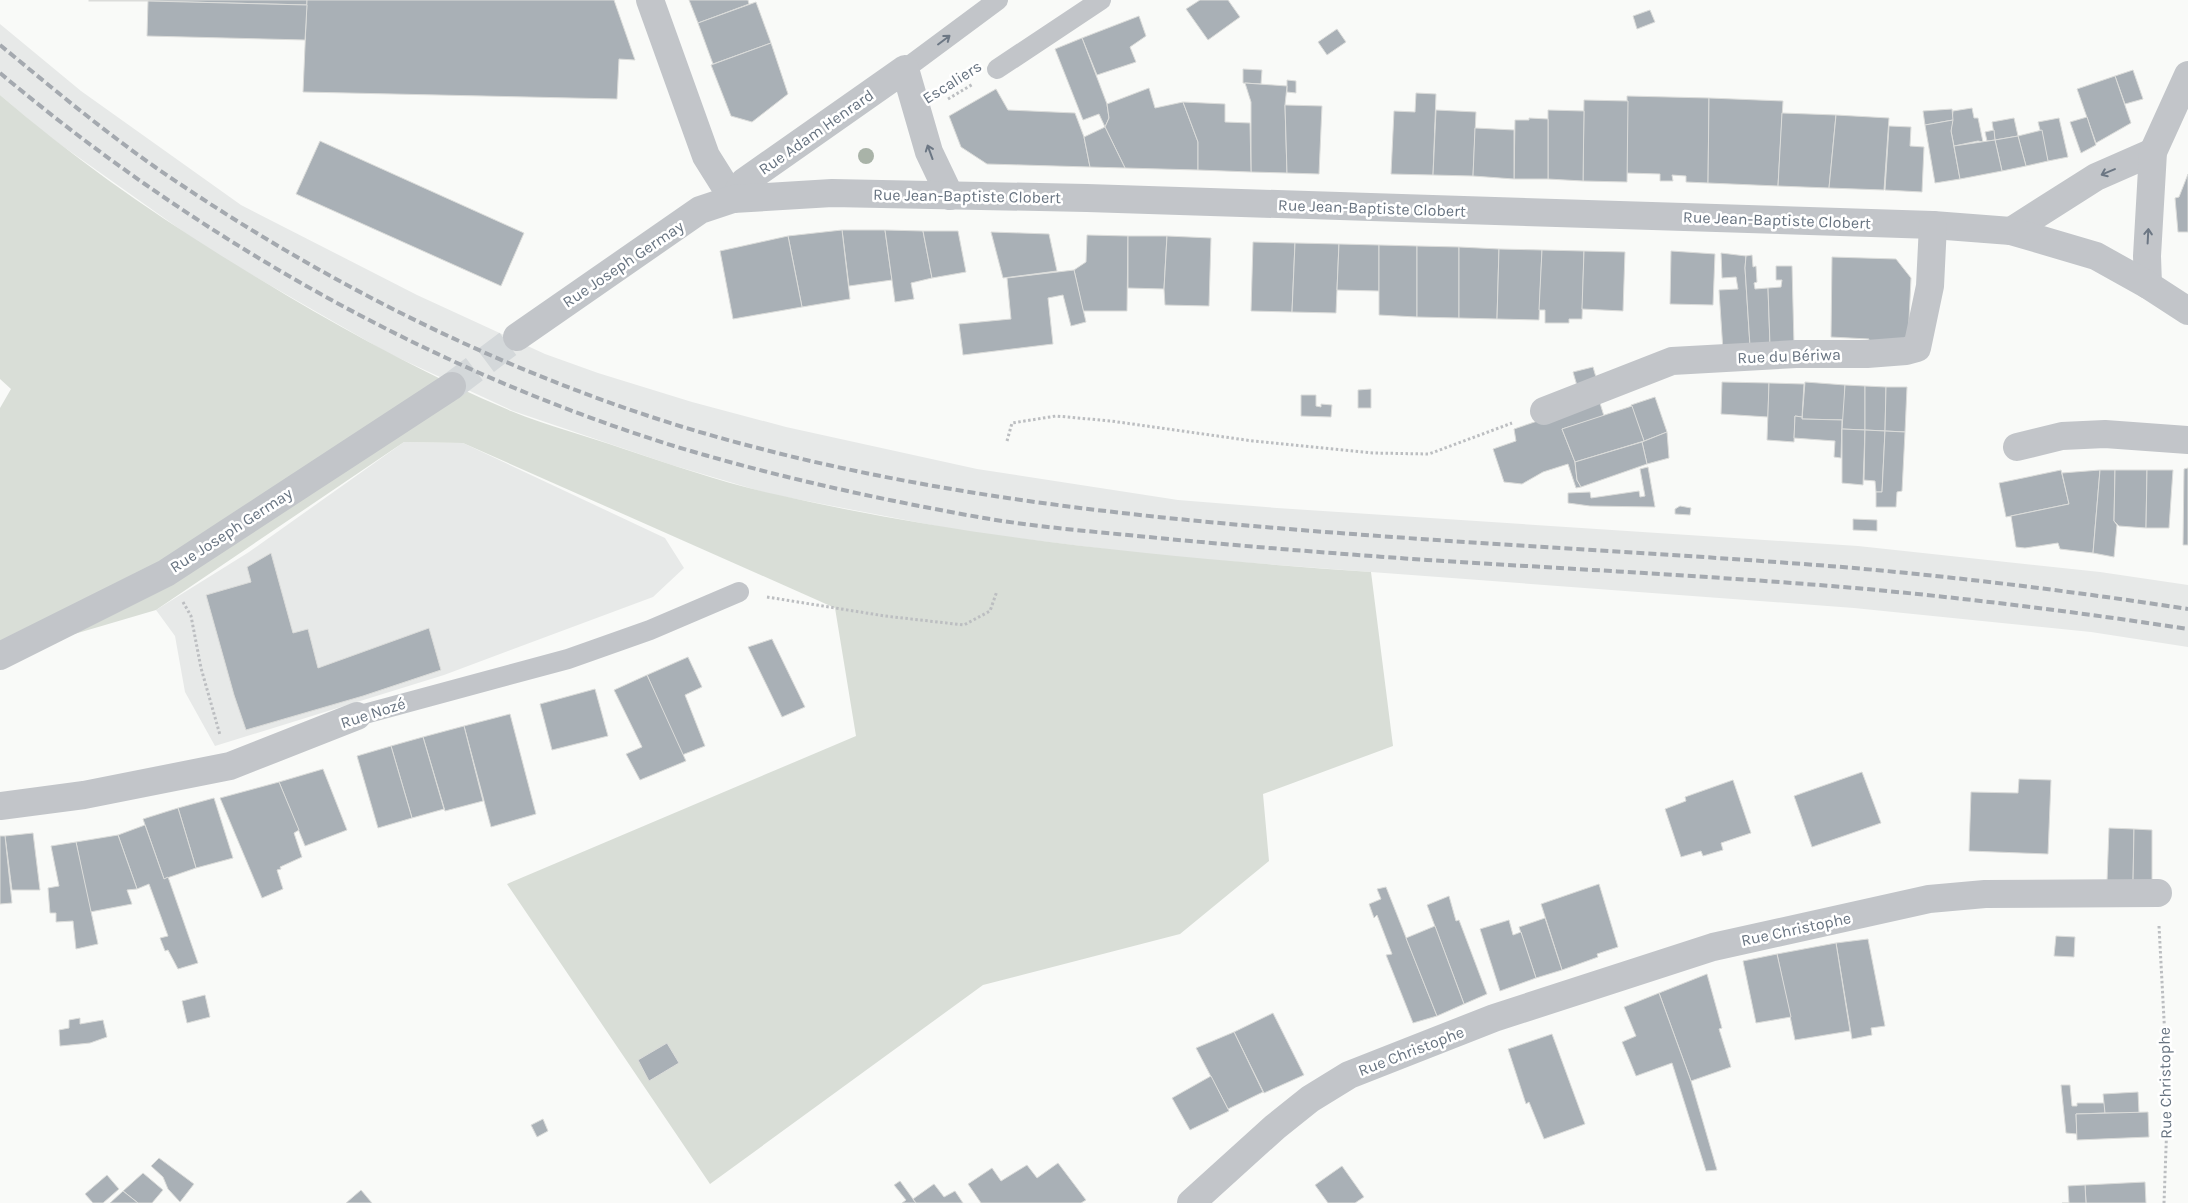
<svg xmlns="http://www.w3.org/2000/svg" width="2188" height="1203" viewBox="0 0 2188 1203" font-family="Karla,sans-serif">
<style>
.built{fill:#e7e9e8}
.green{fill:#d9ded7}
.building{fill:#a9b0b6;stroke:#dbdcda}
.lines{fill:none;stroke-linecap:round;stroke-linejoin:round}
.minor-tunnel{stroke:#d4d8da;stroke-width:28;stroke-dasharray:28 14;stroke-linecap:butt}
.path{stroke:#bcbec1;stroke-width:3;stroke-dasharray:2.5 2.5;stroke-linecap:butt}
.service{stroke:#c2c5c9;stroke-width:20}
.minor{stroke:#c2c5c9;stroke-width:28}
.rail{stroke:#a4a9af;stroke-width:4;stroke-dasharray:8 4;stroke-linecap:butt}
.tree{fill:#a9b3a8}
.oneway{stroke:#6c7784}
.labels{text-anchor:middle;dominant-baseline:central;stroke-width:5;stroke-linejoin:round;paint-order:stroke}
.street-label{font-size:16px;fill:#677380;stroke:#fff}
</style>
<rect width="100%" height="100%" fill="#f9faf8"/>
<g class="built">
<polygon points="0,24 81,91 241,205 417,295 545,354 598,373 692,402 786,427 977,469 1178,500 1277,508 1858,546 2100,572 2188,585 2188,647 2091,632 1854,608 1170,557 968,532 770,494 672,465 513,411 388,353 212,252 47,135 0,95"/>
<polygon points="404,442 463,443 665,538 684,568 653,597 444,675 215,746 185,692 175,636 156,610 249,552"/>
</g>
<path class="green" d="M0,95c88,76 186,141 286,200 73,43 147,83 225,116 37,15 76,25 113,38 49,16 99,34 150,45 196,45 396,64 597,78l22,174 -130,48 6,67 -89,73 -197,51 -273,199 -203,-300 349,-148 -21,-128 -372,-165 -59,-1 -248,168 -153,45 -3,-3v-244l11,-19 -11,-10z"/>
<g class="building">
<rect x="89" y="0" width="59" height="1"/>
<polygon points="148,0 307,0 307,5 148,1"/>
<polygon points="307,0 614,0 635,60 619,59 617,99 303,92"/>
<polygon points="689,0 748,0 749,4 698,23"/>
<polygon points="1200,0 1228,0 1240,17 1208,40 1186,9"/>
<polygon points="148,1 307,5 305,40 147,36"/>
<polygon points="756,2 771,43 713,64 698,23"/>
<polygon points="1650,10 1655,22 1637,29 1633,16"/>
<polygon points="1139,16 1146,36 1130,47 1136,62 1097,75 1082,38"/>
<polygon points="1337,29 1346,42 1327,55 1318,42"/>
<polygon points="1082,38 1107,104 1109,118 1105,127 1099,114 1083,120 1055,49"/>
<polygon points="771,43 788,94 752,122 731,116 711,65"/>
<polygon points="1243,69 1262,70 1261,84 1243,83"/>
<polygon points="2133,70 2143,99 2125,104 2115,76"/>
<polygon points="2115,76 2131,123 2096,143 2077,89"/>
<polygon points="1287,80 1296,81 1296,93 1287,92"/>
<polygon points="1245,83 1287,86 1285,105 1287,173 1251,172 1251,102"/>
<polygon points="1149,88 1155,108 1183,102 1198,142 1198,170 1125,168 1105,127 1109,118 1107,104"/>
<polygon points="996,89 1008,110 1075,113 1084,137 1090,167 987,164 961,147 949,116"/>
<polygon points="1416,93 1436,94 1433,175 1391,174 1394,111 1415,112"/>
<polygon points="1627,96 1709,98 1708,183 1686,182 1686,176 1672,175 1673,181 1660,181 1660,174 1627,173"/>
<polygon points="1709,98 1783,101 1778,186 1708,183"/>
<polygon points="1584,100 1628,101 1627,182 1583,181"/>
<polygon points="1183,102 1225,104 1225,122 1250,123 1251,172 1198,170 1198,142"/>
<polygon points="1285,105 1322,106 1319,174 1287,173"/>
<polygon points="1972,108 1974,118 1978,118 1983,142 1978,141 1954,146 1951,131 1953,111"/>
<polygon points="1952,109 1953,120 1925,125 1923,111"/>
<polygon points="1436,110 1476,112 1473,176 1433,175"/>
<polygon points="1548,110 1584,111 1583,181 1548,179"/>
<polygon points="1782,113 1836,115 1829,188 1778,186"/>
<polygon points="1836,115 1889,118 1884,190 1829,188"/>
<polygon points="2087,117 2096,145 2081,153 2070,122"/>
<polygon points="1529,118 1548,119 1548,179 1514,179 1515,120 1529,120"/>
<polygon points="2014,118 2018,136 1995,140 1992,122"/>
<polygon points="2059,118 2068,157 2048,161 2038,122"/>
<polygon points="1953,120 1951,131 1960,179 1935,183 1925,125"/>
<polygon points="1889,126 1911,127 1910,146 1924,147 1922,192 1885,190"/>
<polygon points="1105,127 1125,168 1090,167 1084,137"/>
<polygon points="1475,128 1514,130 1514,179 1473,176"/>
<polygon points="1994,130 1995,140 1987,141 1985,132"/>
<polygon points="2042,130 2048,161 2026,166 2018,136"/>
<polygon points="2018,136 2026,166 2002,171 1995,140"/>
<polygon points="1995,140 2002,171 1960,179 1954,146"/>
<polygon points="320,141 524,233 501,286 296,194"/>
<polygon points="2188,174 2188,232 2178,232 2175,198 2179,197"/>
<polygon points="842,230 885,230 892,280 849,286"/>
<polygon points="842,230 850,299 802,307 788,236"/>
<polygon points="885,230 923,231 932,278 911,283 914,299 895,302"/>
<polygon points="923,231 958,231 966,272 932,278"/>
<polygon points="991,232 1049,234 1057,271 1003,278"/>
<polygon points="1087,235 1128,236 1127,311 1083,311 1074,270 1086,262"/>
<polygon points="788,236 802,307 733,319 720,251"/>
<polygon points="1128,236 1167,236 1164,289 1128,288"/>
<polygon points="1167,236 1211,238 1209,306 1165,305 1164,289"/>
<polygon points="1253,242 1295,243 1292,312 1251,311"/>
<polygon points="1295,243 1339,244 1336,313 1292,312"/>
<polygon points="1339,244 1379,245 1379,291 1337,290"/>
<polygon points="1379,245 1417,246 1417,317 1379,315"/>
<polygon points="1417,246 1459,247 1459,318 1417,317"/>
<polygon points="1459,247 1499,249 1497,319 1459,318"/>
<polygon points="1499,249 1542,250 1539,320 1497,319"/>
<polygon points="1542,250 1584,251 1582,319 1569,319 1569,323 1545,323 1545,310 1539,310"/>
<polygon points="1584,251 1625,252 1623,311 1582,309"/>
<polygon points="1671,251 1715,254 1713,305 1670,304"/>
<polygon points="1721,253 1746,256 1745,268 1750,346 1723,351 1719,290 1738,289 1736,277 1722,278"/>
<polygon points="1752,255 1753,267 1756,266 1757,282 1754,283 1755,289 1768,288 1770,345 1750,346 1745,268 1746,256"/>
<polygon points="1832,257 1896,259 1911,278 1908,341 1868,344 1869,339 1831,337"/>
<polygon points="1776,266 1792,266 1794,345 1770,345 1768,288 1781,287 1782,280 1776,280"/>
<polygon points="1074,270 1086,322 1071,326 1063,295 1048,298 1053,344 963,355 959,324 1011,319 1007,278"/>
<polygon points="1593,367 1598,384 1578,389 1573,372"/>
<polygon points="1722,382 1769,383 1768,417 1721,414"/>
<polygon points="1805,382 1845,385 1844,420 1802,419"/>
<polygon points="1769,383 1804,384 1802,417 1795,416 1794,442 1767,440"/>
<polygon points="1845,385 1865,386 1865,430 1842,429"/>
<polygon points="1865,386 1886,387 1885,431 1865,430"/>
<polygon points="1886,387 1907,387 1905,432 1885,431"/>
<polygon points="1371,389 1371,408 1358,408 1358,390"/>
<polygon points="1301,395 1316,395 1316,406 1321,407 1321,404 1332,405 1331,417 1301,416"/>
<polygon points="1655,397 1667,432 1644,441 1631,405"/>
<polygon points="1599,400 1604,416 1562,429 1575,462 1577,480 1581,487 1576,488 1568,464 1543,472 1522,484 1504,482 1493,449 1516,441 1514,429"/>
<polygon points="1632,406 1644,441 1575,462 1562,429"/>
<polygon points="1795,416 1802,417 1802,419 1842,420 1841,458 1834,457 1835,441 1794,438"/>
<polygon points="1842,429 1865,430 1863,485 1842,483"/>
<polygon points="1865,430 1885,431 1882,492 1876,492 1875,481 1864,480"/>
<polygon points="1885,431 1905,432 1902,491 1897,492 1896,507 1876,507 1876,492 1882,492"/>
<polygon points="1667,432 1669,458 1647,464 1642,442"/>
<polygon points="1642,442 1647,464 1581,487 1577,480 1575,462"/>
<polygon points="1648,467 1655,507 1590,506 1568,503 1568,493 1590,492 1591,498 1639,491 1640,497 1645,496 1640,469"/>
<polygon points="2188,468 2188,545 2183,545 2184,469"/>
<polygon points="2061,470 2069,504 2006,517 1999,483"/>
<polygon points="2100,470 2093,553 2060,549 2058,543 2025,548 2016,547 2011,516 2069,504 2062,473"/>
<polygon points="2100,470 2115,470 2114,521 2117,525 2114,557 2093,553"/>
<polygon points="2115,470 2147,470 2146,528 2119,526 2114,521"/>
<polygon points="2147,470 2173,470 2169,528 2146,528"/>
<polygon points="1680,506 1691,508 1690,515 1675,514 1675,509"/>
<polygon points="1853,519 1877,520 1877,531 1853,530"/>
<polygon points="271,553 293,633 308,629 318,668 429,628 441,670 363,696 246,730 234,695 206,595 251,582 247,567"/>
<polygon points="772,639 805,707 782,717 748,647"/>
<polygon points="688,657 702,687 685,695 705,746 682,755 647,675"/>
<polygon points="647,675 686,761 640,780 626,754 642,747 614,690"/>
<polygon points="595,689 608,736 552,750 540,704"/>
<polygon points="510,714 536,814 491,827 464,726"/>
<polygon points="464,726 483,801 445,811 423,737"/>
<polygon points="423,737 444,809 412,818 391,746"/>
<polygon points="391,746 412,818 378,828 357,756"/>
<polygon points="323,769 347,830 305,846 279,782"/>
<polygon points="1862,772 1881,823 1812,847 1794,796"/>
<polygon points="2019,779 2051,780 2048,854 1969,851 1971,792 2018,793"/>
<polygon points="1733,780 1751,833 1721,843 1723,850 1703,856 1701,851 1681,857 1665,809 1686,801 1685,797"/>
<polygon points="279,782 299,830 294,833 302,857 280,867 281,869 277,870 283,889 262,898 220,798"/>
<polygon points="214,798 233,858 196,868 178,808"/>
<polygon points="178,808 196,868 164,879 143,819"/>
<polygon points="145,825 164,879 168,877 198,963 178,969 168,950 165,951 160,938 168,936 149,884 137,889 118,835"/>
<polygon points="2109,828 2134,829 2133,882 2107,882"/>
<polygon points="2134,829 2152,830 2152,882 2133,882"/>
<polygon points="33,833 40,890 12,890 5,836"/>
<polygon points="118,835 137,889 127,890 132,904 90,912 76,842"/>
<polygon points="0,836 5,836 12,903 0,904"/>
<polygon points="76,842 98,944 76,949 73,921 56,922 56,913 50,913 48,888 59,886 51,846"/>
<polygon points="1599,884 1618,947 1597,954 1598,957 1562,970 1541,904"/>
<polygon points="1386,887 1437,1016 1413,1023 1386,955 1392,954 1377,915 1374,918 1369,904 1381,899 1377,889"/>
<polygon points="1449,896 1456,921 1459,920 1487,994 1464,1004 1427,905"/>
<polygon points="1545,918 1562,970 1536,978 1519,927"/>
<polygon points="1509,920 1513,935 1521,932 1536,978 1500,991 1480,929"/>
<polygon points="1435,926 1464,1004 1437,1016 1406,938"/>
<polygon points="2056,936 2075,937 2074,957 2054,956"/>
<polygon points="1868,939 1885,1026 1871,1028 1872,1035 1852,1039 1836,943"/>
<polygon points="1836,943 1850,1031 1795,1040 1777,954"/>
<polygon points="1777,954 1791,1017 1756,1023 1743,961"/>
<polygon points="1707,974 1722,1028 1719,1029 1731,1067 1691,1081 1659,993"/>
<polygon points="1659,993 1691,1081 1717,1170 1706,1171 1672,1063 1636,1076 1622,1042 1636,1036 1624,1007"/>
<polygon points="205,995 210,1017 187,1023 182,1001"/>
<polygon points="1273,1013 1304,1075 1264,1093 1234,1032"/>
<polygon points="80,1018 80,1024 103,1020 107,1037 90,1043 60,1046 59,1030 69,1028 69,1020"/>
<polygon points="1234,1032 1263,1092 1228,1109 1196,1048"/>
<polygon points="1552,1034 1585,1124 1544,1139 1529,1102 1526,1104 1508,1049"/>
<polygon points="667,1043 679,1063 649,1081 638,1060"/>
<polygon points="1211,1076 1229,1111 1190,1130 1172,1098"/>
<polygon points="2061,1085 2070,1085 2072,1106 2077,1106 2077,1103 2105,1103 2105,1113 2076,1114 2077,1134 2066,1133"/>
<polygon points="2138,1092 2139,1113 2105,1113 2103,1094"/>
<polygon points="2148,1112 2149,1137 2077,1140 2076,1114"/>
<polygon points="543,1119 548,1131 537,1137 531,1125"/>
<polygon points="159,1158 194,1184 180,1202 168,1189 163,1177 151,1166"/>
<polygon points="1058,1163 1086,1200 1081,1203 981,1203 968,1184 992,1168 1001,1181 1027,1165 1037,1178"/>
<polygon points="1342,1166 1364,1197 1355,1203 1328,1203 1315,1185"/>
<polygon points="143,1173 163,1190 152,1203 138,1203 123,1191"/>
<polygon points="107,1175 119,1189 103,1203 93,1203 85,1194"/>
<polygon points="900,1181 913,1199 916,1203 902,1203 906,1200 894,1185"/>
<polygon points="2145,1182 2146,1203 2086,1203 2085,1185"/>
<polygon points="934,1184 944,1197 955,1191 963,1203 916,1203 913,1199"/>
<polygon points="2085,1185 2086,1203 2062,1203 2069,1203 2068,1186"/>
<polygon points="361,1190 372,1203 346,1203"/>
<polygon points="123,1191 138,1203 110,1203"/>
</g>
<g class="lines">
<polyline class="minor-tunnel" points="452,386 517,337"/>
<g class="path">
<polyline points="948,99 973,84"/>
<polyline points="1007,441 1012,423 1056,416 1111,421 1253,441 1373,453 1429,454 1512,423"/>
<polyline points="767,597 885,616 964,625 990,611 997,591"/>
<polyline points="183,602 191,616 201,668 220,735"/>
<polyline points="2159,926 2168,1094 2164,1203"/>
</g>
<g class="service">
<polyline points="905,69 998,0"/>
<polyline points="997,69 1101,0"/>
<polyline points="357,716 568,659 650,630 739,592"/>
</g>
<g class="minor">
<polyline points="650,0 706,156 733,199"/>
<polyline points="733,199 744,182 905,69 929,152 950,196"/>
<polyline points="2011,231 2096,177 2153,152"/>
<polyline points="2148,285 2147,256 2153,152 2188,75"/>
<polyline points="517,337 700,210 733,199 832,193 1087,198 1933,225 2011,231 2096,256 2148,285 2188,311"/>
<polyline points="1544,411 1672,361 1796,354 1867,354 1906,351 1917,348 1930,286 1933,225"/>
<polyline points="2017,447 2062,436 2105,434 2188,440"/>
<polyline points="0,656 166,573 452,386"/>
<polyline points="0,806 84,795 230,766 357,716"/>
<polyline points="1191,1203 1275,1127 1310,1099 1349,1075 1494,1018 1713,947 1929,899 1985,894 2158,893"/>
</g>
<g class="rail">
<path d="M0,45c51,42 101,84 155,122 162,112 340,202 528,260 251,76 507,96 767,114 134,9 270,16 404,27 112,10 223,24 334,41"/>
<path d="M0,73c198,166 427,296 674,373 96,29 194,51 293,69 53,10 107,15 161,20 99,10 199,18 299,25 143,9 286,16 428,28 111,10 222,24 333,41"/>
</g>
</g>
<circle class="tree" cx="866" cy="156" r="8"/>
<defs><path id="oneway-shaft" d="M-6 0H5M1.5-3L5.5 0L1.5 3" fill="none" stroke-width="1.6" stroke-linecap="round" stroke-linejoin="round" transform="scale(1.25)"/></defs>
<g class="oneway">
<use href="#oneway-shaft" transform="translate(944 40) rotate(-37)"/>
<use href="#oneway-shaft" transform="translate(930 152) rotate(-110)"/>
<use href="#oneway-shaft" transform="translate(2108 172) rotate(157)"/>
<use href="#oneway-shaft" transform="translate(2148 236) rotate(-87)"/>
</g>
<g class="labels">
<g class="street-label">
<text transform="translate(952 82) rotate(-32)">Escaliers</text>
<text transform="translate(816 132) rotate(-35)">Rue Adam Henrard</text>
<text transform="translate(967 196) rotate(1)">Rue Jean-Baptiste Clobert</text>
<text transform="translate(1372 208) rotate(2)">Rue Jean-Baptiste Clobert</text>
<text transform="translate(1777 220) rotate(2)">Rue Jean-Baptiste Clobert</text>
<text transform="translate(623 264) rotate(-34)">Rue Joseph Germay</text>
<text transform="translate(1789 356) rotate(-2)">Rue du Bériwa</text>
<text transform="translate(231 530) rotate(-33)">Rue Joseph Germay</text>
<text transform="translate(373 713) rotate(-18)">Rue Nozé</text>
<text transform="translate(1796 929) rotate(-12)">Rue Christophe</text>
<text transform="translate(1411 1051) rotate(-21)">Rue Christophe</text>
<text transform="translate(2165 1083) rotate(-91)">Rue Christophe</text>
</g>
</g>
</svg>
